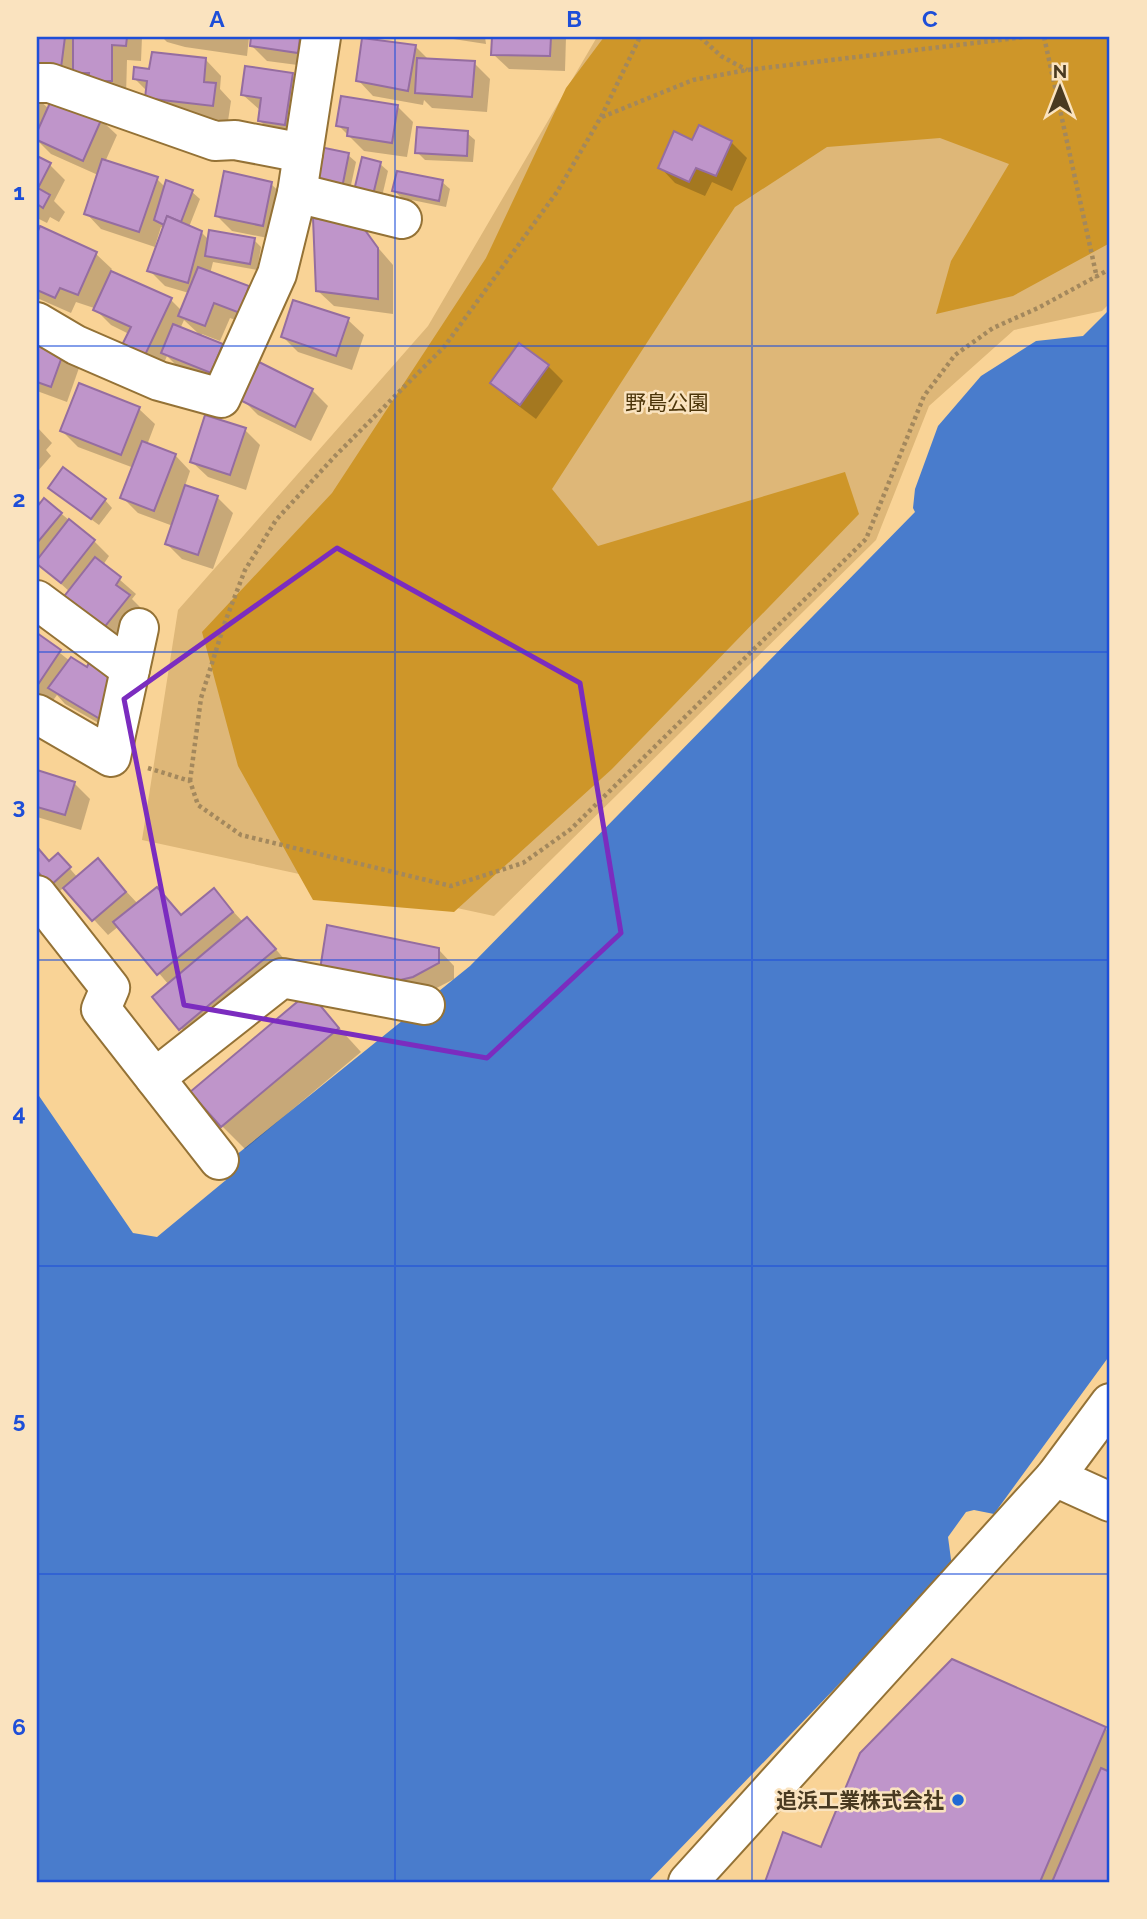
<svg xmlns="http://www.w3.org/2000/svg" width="1147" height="1919" viewBox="0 0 1147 1919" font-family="Raleway,'Noto Sans JP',sans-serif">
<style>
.green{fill:#deb778}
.forest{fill:#ce9629}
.water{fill:#497ccc}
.shadow{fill:#0003;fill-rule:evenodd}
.building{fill:#bf95ca;stroke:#956da0;stroke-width:2}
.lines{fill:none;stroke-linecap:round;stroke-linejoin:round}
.minor-casing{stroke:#947236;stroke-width:42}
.path{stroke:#a3885d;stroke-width:4.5;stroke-dasharray:3.5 3.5;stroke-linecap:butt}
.minor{stroke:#fff;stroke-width:38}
.marked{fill:none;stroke:#7b2cbf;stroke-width:5;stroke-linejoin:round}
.grid{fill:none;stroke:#1d4ed8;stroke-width:2;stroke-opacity:0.55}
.poi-dot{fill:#2069d4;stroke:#fae3bf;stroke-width:2.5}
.labels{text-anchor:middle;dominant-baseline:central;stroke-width:5;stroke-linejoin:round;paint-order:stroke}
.park-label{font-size:21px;fill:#4c3509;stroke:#fae3bf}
.poi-label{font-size:21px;font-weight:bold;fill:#493a21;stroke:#fae3bf;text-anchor:end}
.neatline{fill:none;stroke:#1d4ed8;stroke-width:2.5}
.grid-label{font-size:23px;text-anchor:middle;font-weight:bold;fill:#1d4ed8}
</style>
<rect width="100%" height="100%" fill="#f9d396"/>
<polygon class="green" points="597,37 1110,37 1110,303 1102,311 1014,330 929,406 876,540 494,916 142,840 178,610 428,326"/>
<polygon class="forest" points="604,37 1110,37 1110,243 1013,296 936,314 951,261 1009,164 940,138 827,147 735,207 552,489 598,546 845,472 859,514 612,769 454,912 313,900 238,766 202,632 332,493 486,258 566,88"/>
<polygon class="water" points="1110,309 1110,1355 994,1514 974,1510 966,1512 948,1537 952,1567 648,1882 37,1882 37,1093 133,1233 157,1237 226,1180 230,1160 470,966 915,512 913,508 915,489 938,426 981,376 1036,341 1083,336"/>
<g class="shadow">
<polygon points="37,37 142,37 141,61 127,60 126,96 37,75"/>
<polygon points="162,37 249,37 247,56 185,47 167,42"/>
<polygon points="253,37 309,37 313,67 267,61 252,46"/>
<polygon points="440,37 485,37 486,44"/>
<polygon points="494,37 566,37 565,71 509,69 493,54"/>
<polygon points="415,46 429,60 474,63 490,79 487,112 432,108 424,100 423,105 373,96 358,80"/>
<polygon points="206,60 221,76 220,89 231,101 228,121 163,113 148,92 134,78 151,71"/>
<polygon points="292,75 308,91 300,140 275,136 259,120 261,111 243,95"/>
<path d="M37,98l12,11 52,11 16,15 -12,27 52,17 9,9 26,4 8,7 -11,28 12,5 8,8h45l7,7 -4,23 -44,-8 -3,12 38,14 16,16 -9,23 -25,-9 -10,23 -18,-7 -1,2 -17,-16 -4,9 42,16 15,16 -10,26 -48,-19 -12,-12 -6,14 -21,-10 -11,-26 -18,-9 -17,-17 -18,-6 -5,11 -34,-15v-68l59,24 16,15 -2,3 61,28 11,11 7,-18 -24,-7 -16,-16 9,-22 -57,-19 -15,-16 12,-38 -47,-21 -13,-13 -1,2zM161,227l4,1 -7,19 -3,-1z"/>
<polygon points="397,106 413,122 407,157 364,151 338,125"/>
<polygon points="700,128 731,142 747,158 732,191 712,182 705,196 675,183 660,167 693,142"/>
<polygon points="467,133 475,140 473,162 425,160 417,152"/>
<polygon points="348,155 356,162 349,194 321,188"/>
<polygon points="37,158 50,165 65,180 54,201 65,212 59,222 50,217 47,223 37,218"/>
<polygon points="380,164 388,171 380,205 362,201"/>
<polygon points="442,182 450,189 446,207 402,198 394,191"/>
<polygon points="271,184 287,199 278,240 232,231 216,215"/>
<polygon points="361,228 393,265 393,314 334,306 318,291"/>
<polygon points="348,320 364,335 352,370 298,352 283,337"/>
<polygon points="37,343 63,352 79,368 67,402 37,391"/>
<polygon points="259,364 312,390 328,406 311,441 258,415 242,399"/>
<polygon points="548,366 563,381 536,419 508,398 492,383"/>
<polygon points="139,409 155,424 147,445 175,455 190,471 185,486 217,497 233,513 213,569 182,559 167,544 173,526 138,513 122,497 134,468 78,447 62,431"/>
<polygon points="37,427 52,443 46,450 51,456 37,472"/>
<polygon points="245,430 260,445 246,490 208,477 192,462"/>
<polygon points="58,495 105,500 112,508 99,525"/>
<polygon points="37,499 42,504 45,500 94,541 109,556 103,565 136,594 132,599 144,611 118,644 70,592 37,562"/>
<polygon points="37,635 70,661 116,733 65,704 57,695 49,706 37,698"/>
<polygon points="37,772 74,783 90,799 81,830 37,817"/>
<polygon points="37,849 49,863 65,863 78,878 98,861 138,904 157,889 182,916 213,890 243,922 263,934 290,966 196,1045 154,997 169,985 119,926 108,935 64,887 59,892 51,885 37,868"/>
<polygon points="439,950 454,966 454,979 429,992 337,991"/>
<polygon points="309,995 361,1052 245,1149 222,1126"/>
<polygon points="1105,1728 1110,1733 1110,1882 766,1882 784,1835 822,1849"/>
</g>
<g class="building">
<polygon points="37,37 65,37 61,68 37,65"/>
<polygon points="73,37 127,37 126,46 112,45 112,81 88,81 89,73 73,73"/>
<polygon points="251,37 300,37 298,53 250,46"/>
<polygon points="492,37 551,37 550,56 491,55"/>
<polygon points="362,38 416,45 408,91 356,81"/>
<polygon points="152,52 206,58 204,82 216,83 213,106 145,98 147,81 133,79 134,67 149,69"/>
<polygon points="417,58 475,61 472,97 415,93"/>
<polygon points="245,66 293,73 285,125 258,121 261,98 241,95"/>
<polygon points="53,96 102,118 83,161 37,140 37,132"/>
<polygon points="341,96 398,105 392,143 347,136 348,128 336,126"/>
<polygon points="699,125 732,141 716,176 696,168 689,182 658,168 674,131 692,140"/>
<polygon points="417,127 468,131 467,156 415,153"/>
<polygon points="320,147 349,153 342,188 312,181"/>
<polygon points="37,156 51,163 38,188 50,195 43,208 37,204"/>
<polygon points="362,157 381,162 372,199 353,195"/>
<polygon points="102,159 158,177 139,232 84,214"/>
<polygon points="224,171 272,182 263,226 215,216"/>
<polygon points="397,171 443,180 439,201 392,191"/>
<polygon points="166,180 193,190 181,222 167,216 164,225 154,220"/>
<polygon points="167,216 202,231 188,283 147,271"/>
<polygon points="313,218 362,226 378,248 378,299 316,291"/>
<polygon points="40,226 97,252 78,295 60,288 55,298 37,290 37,233"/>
<polygon points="209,230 255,238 250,264 205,256"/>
<polygon points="198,267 249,286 240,313 214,303 205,326 178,316"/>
<polygon points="111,271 172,298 145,355 122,345 131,327 93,310"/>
<polygon points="293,300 349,318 336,356 281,337"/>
<polygon points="173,324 223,344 211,373 161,353"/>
<polygon points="37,342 64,351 51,387 37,382"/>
<polygon points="519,343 549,365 520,405 490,383"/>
<polygon points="259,362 313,389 295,427 240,400"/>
<polygon points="79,383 140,407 121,455 60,431"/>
<polygon points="205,415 246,428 230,475 190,462"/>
<polygon points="142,441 176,454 154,511 120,498"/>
<polygon points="63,467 106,499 91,519 48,488"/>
<polygon points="185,485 218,496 198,555 165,544"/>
<polygon points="44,498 62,513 37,543 37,507"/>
<polygon points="69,519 95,540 61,583 37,564 37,560"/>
<polygon points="95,557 121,577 116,585 130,595 102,630 62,599"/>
<polygon points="37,633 61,650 37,686"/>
<polygon points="71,657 87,667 91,658 107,670 112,683 100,719 48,688"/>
<polygon points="37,770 75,782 65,815 37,807"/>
<polygon points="37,847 49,861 58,853 71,867 50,886 37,871"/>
<polygon points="98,858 126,892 92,921 63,888"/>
<polygon points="157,887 181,915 214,888 233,912 157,975 113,922"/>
<polygon points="247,917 276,949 179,1030 152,997"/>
<polygon points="327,925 439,948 439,963 413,977 383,984 319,976"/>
<polygon points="309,992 339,1028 221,1127 190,1092"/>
<polygon points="952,1659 1106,1727 1040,1882 765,1882 783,1832 821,1847 860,1753"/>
<polygon points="1101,1768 1110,1772 1110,1882 1052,1882"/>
</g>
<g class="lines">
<defs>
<g id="minor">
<polyline points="37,83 50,83 215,141 235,140 303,153"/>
<polyline points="297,193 402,219"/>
<polyline points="37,322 76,345 159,381 221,398 277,274 297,193 321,37"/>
<polyline points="37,600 130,669"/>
<polyline points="37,714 111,757 139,628"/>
<polyline points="37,895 110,988 101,1009 219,1160"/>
<polyline points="155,1078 282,978 425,1005"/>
<polyline points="1055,1477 1110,1502"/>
<polyline points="688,1882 1055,1477 1110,1403"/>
</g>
</defs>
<use href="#minor" class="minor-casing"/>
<g class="path">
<polyline points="700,37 721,56 747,70"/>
<polyline points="1044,37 1097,278"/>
<polyline points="602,117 693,80 747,70 1025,37"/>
<polyline points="148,768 190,781 198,805 241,835 451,886 523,863 571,829 866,539 924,396 955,355 993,328 1038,308 1110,269"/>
<polyline points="190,781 201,698 225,622 245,570 276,520 336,455 444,347 557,192 601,117 640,37"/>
</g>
<use href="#minor" class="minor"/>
</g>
<path class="marked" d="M337,548l243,135 41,250 -134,125 -303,-53 -60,-306z"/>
<path class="grid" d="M395,37v1845M752,37v1845M37,346h1073M37,652h1073M37,960h1073M37,1266h1073M37,1574h1073"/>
<circle class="poi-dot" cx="958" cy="1800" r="7"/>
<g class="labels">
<g class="park-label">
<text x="667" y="402">野島公園</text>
</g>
<g class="poi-label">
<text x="944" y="1800">追浜工業株式会社</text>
</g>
</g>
<rect width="1147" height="1919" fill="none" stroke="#fae3bf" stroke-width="77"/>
<g transform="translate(1060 88)" stroke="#fae3bf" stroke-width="5" paint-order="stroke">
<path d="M0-5L12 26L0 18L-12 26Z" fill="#493a21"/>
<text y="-10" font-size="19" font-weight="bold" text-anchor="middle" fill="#493a21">N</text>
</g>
<rect x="38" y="38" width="1070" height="1843" class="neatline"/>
<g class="grid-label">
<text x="217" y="27">A</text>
<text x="574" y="27">B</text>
<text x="930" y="27">C</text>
<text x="19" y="200">1</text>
<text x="19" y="507">2</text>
<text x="19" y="814">3</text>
<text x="19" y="1121">4</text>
<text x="19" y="1428">5</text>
<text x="19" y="1735">6</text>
</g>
</svg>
